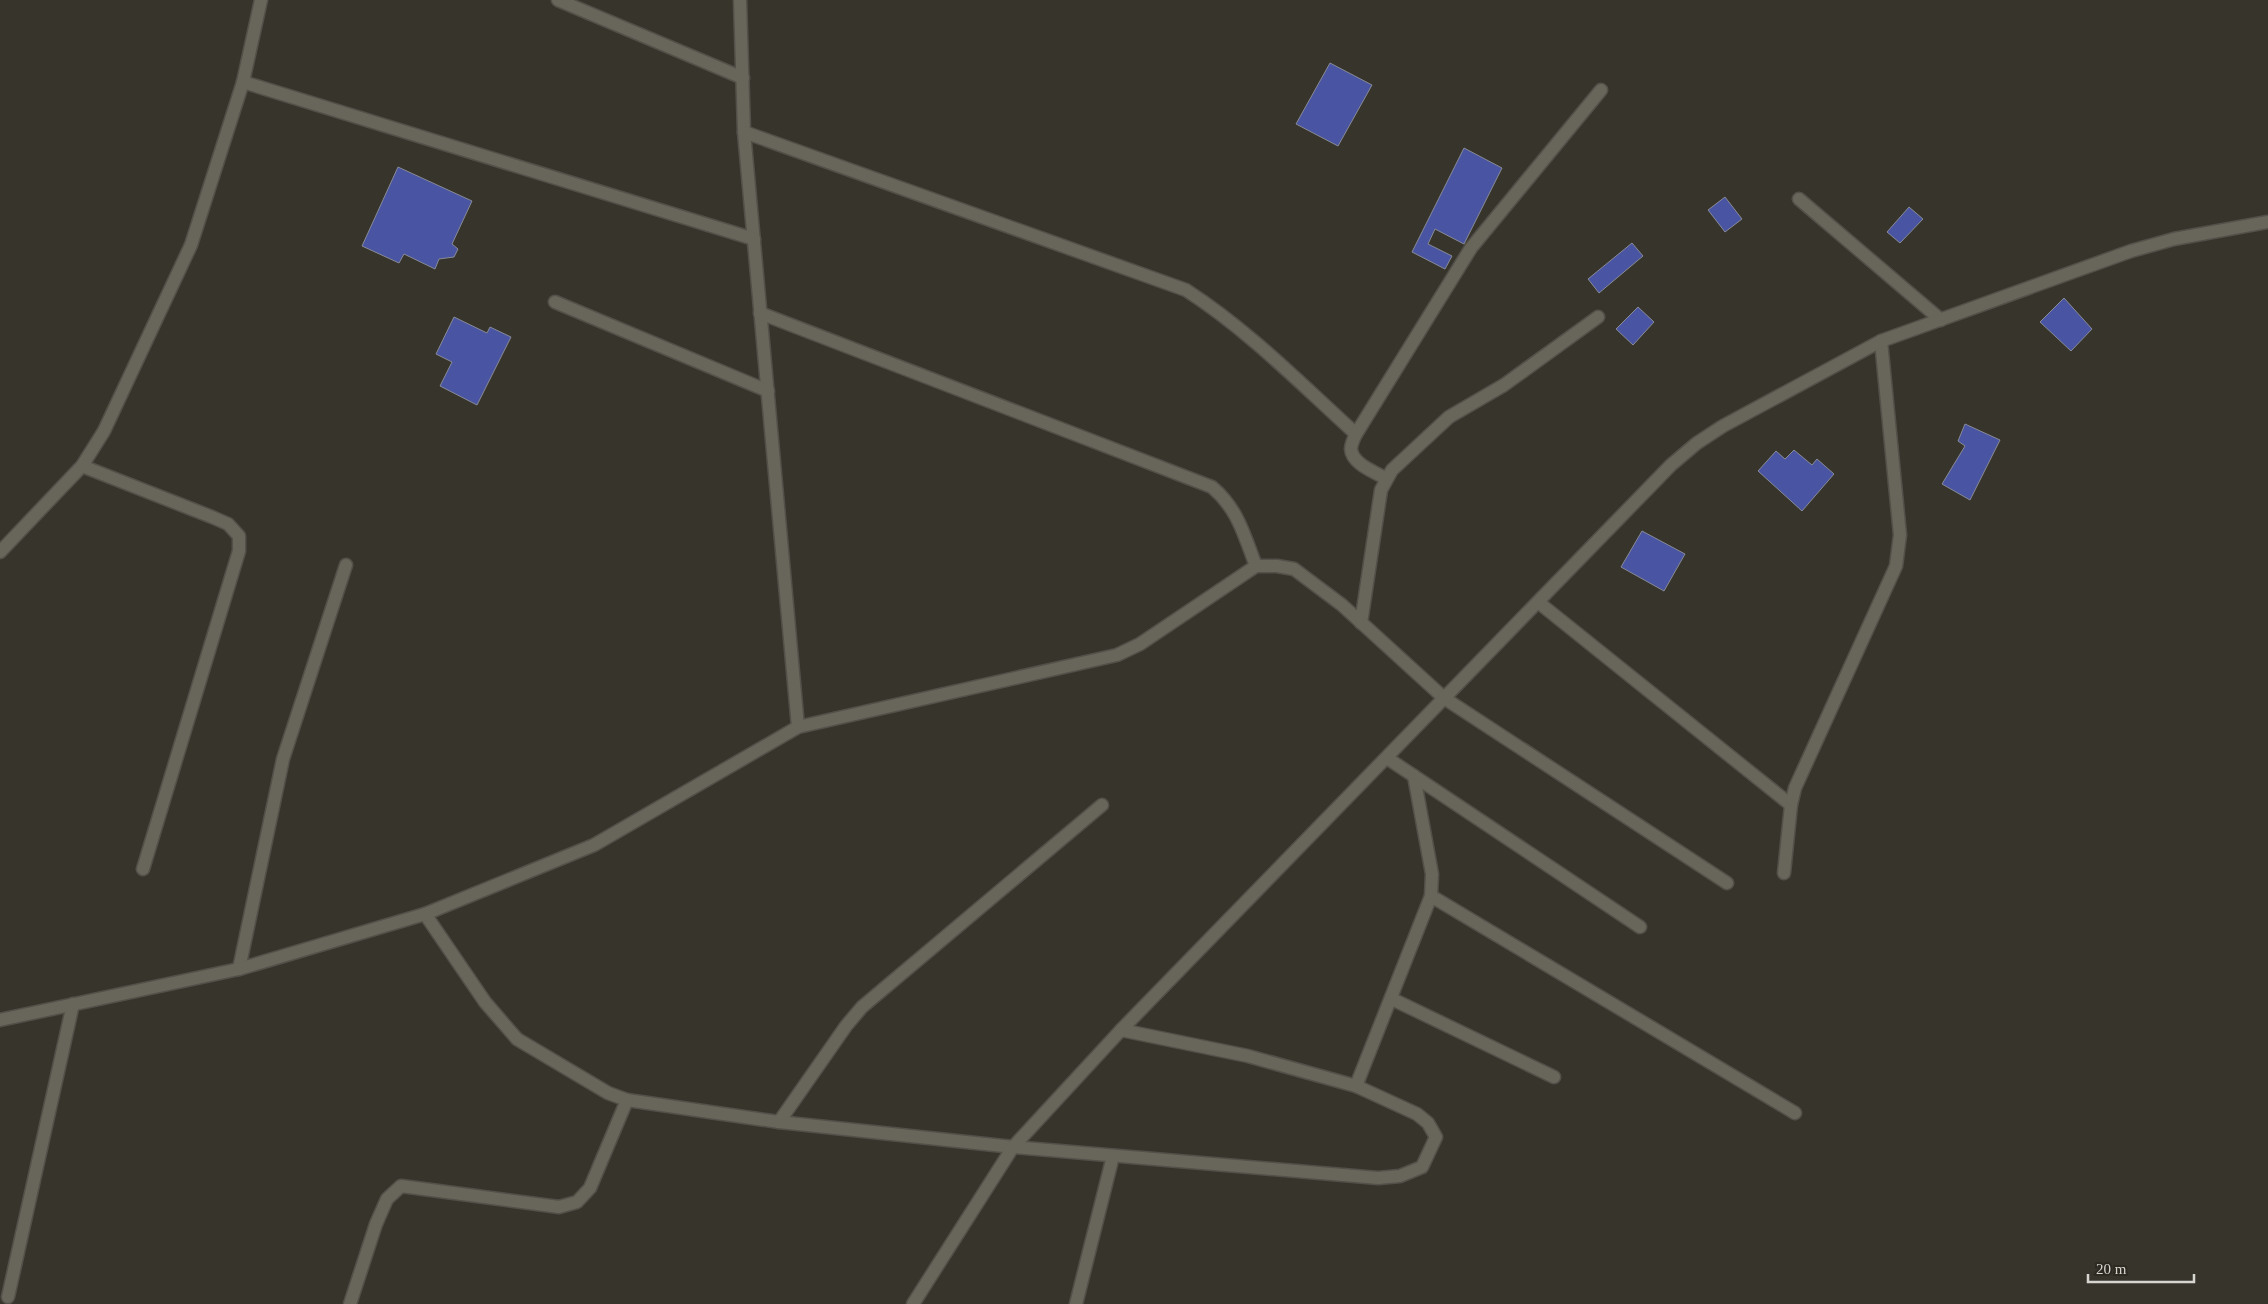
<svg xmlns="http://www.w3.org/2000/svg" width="2268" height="1304" viewBox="0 0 2268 1304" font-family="'Times New Roman',serif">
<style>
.building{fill:#4955a3;stroke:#888b95}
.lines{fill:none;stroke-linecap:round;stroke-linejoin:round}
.minor-casing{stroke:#525048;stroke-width:15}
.minor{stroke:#68655b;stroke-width:12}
</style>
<rect width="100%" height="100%" fill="#37342c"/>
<g class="building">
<polygon points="1330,63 1372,85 1338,146 1296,124"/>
<polygon points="1464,148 1502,168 1464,244 1435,229 1428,244 1452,256 1445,269 1412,252"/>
<polygon points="398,167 472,201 452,244 458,249 454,257 439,259 435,269 404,254 399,263 362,246"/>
<polygon points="1725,197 1742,219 1725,232 1708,210"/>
<polygon points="1909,207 1923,219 1900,243 1887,232"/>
<polygon points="1632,243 1643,256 1599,293 1588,279"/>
<polygon points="2064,298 2092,329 2071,351 2040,322"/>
<polygon points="1638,307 1654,322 1633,345 1616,329"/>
<polygon points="454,317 487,333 490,327 511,337 477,405 440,386 452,362 436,354"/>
<polygon points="1965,424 2000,440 1970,500 1942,484 1965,446 1958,441"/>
<polygon points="1794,450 1812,465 1817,459 1834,474 1802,511 1758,471 1776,451 1785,459"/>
<polygon points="1642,531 1685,554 1664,591 1621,567"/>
</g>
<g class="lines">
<defs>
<g id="minor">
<polyline points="558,0 743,78"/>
<polyline points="740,0 744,132 798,727"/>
<polyline points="243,82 754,239"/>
<path d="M744,132l442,158c62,40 115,94 170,144"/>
<polyline points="1799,199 1941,320"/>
<polyline points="555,302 768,391"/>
<path d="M760,313l452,174c26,22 32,48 44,79"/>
<polyline points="82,466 212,517 228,524 239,536 239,551 143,869"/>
<path d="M1385,478c-10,-6 -33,-14 -34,-29 0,-4 3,-11 5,-15l115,-186 130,-158"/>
<polyline points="0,552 82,466 104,431 191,245 243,82 261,0"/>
<polyline points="1538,602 1791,805"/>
<polyline points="1361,623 1381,490 1392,470 1449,417 1504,385 1598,317"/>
<polyline points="1387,758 1640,927"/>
<polyline points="1784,873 1791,805 1795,788 1896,566 1900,535 1881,341"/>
<polyline points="1431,896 1795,1113"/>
<polyline points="425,914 485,1002 517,1039 608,1093 627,1100 779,1122 1013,1147 1378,1178 1400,1176 1422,1167 1436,1137 1428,1123 1417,1114 1356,1086 1248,1056 1121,1030"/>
<polyline points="239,969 283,759 346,565"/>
<polyline points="1392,999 1554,1077"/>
<polyline points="0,1020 239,969 425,914 594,845 798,727 1117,655 1140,644 1256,566 1277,566 1294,569 1342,605 1444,698 1727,883"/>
<polyline points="1356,1086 1431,896 1432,874 1414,776"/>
<polyline points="779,1122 846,1026 862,1007 1102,805"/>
<polyline points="8,1297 73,1004"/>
<polyline points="350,1304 376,1224 387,1199 401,1186 559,1207 577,1202 590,1188 627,1100"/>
<polyline points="913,1304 1013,1147 1121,1030 1671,465 1697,443 1723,426 1881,341 2131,251 2174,239 2268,222"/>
<polyline points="1076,1304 1113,1156"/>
</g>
</defs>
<use href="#minor" class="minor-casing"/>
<use href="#minor" class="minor"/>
</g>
<path d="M2088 1274v8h106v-8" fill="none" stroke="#d6d5cf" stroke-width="2.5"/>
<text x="2096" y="1274" font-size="15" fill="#d6d5cf" stroke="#2d2a22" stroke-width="4" paint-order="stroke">20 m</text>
</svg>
